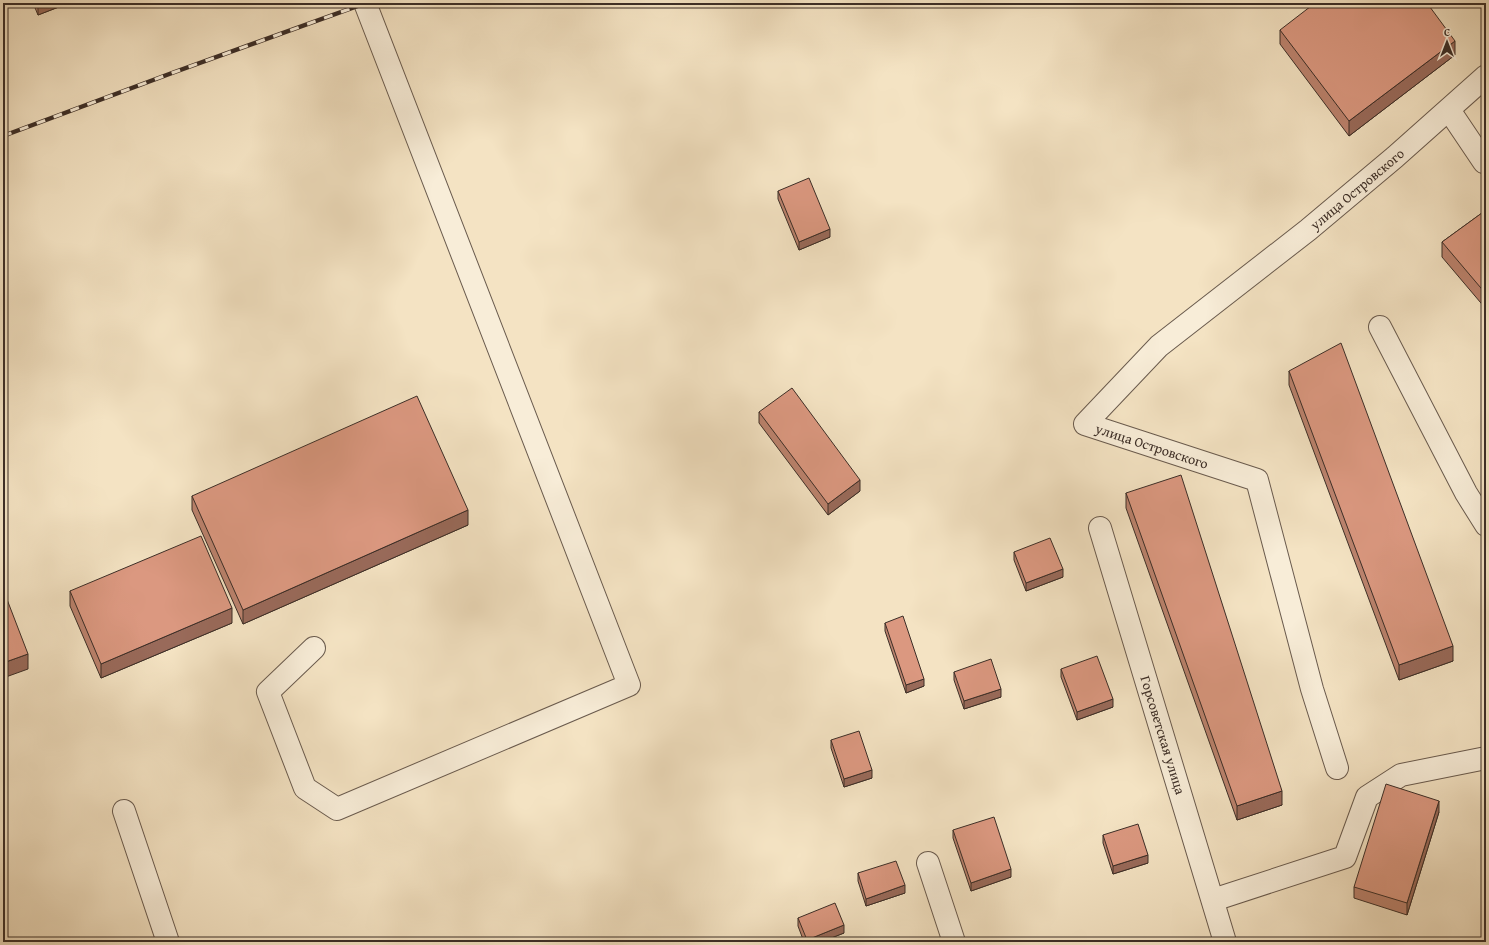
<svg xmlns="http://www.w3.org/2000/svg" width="1489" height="945" viewBox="0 0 1489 945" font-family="'Gentium Book Plus',serif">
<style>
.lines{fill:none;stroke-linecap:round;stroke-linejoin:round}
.street-casing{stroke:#6a5b4e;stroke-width:24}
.street{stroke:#f8edd8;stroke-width:22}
.rail-casing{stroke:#3c2e27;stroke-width:4.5}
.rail{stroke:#f8edd8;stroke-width:3;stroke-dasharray:9;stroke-linecap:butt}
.wall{fill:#bc836e;stroke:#3c2e27}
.shaded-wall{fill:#996a5a;stroke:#3c2e27}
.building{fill:#db9880;stroke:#3c2e27}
.labels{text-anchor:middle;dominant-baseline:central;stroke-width:3.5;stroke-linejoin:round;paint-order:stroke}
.street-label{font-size:14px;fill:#3c2e27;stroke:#f8edd8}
</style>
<rect width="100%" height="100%" fill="#f4e3c3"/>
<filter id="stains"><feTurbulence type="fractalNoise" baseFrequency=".005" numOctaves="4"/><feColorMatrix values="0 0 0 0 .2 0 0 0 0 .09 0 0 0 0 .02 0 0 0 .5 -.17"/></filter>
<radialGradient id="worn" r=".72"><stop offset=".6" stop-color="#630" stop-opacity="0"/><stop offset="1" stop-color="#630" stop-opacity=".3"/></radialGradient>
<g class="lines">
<defs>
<g id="street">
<polyline points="1449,110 1484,162 1486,162"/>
<polyline points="1380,327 1466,493 1486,525"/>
<polyline points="1100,528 1225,942"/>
<polyline points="314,648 268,692 305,788 337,809 629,685 365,3"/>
<polyline points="1337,768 1312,689 1257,480 1085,424 1159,346 1308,230 1395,157 1486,76"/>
<polyline points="124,811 168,942"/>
<polyline points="928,863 954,942"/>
<polyline points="1213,900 1345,857 1367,797 1401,775 1486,758"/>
</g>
</defs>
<use href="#street" class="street-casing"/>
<use href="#street" class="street"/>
<defs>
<polyline id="rail" points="3,136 172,73 366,3"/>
</defs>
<use href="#rail" class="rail-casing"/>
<use href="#rail" class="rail"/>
</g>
<g class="wall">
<polygon points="33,3 69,3 38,15"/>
<polygon points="1280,30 1455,55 1349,136 1280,44"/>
<polygon points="778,191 830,237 799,250 778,199"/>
<polygon points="1486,210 1486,309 1442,257 1442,242"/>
<polygon points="1289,371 1453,661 1399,680 1289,385"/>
<polygon points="759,412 860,491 828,515 759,423"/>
<polygon points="1126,493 1282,805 1237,820 1126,508"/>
<polygon points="192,496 468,525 243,624 192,510"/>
<polygon points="1014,552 1063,577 1026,591 1014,560"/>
<polygon points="70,591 232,623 101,678 70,606"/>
<polygon points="885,623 924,686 906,693 885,631"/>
<polygon points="1061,669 1113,707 1077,720 1061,677"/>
<polygon points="954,672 1001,697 964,709 954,680"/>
<polygon points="831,740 872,778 844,787 831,748"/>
<polygon points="1439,812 1407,915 1354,898 1354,887"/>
<polygon points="953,830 1011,877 971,891 953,838"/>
<polygon points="1103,835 1148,863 1113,874 1103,843"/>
<polygon points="858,873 905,893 866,906 858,881"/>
<polygon points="798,918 844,933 821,942 804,942 798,926"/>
</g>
<g class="shaded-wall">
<polygon points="38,3 69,3 38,15"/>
<polygon points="1455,41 1455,55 1349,136 1349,121"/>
<polygon points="830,229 830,237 799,250 799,242"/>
<polygon points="860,480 860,491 828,515 828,504"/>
<polygon points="468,510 468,525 243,624 243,610"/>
<polygon points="1063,569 1063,577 1026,591 1026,583"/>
<polygon points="232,608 232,623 101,678 101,664"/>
<polygon points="1453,646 1453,661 1399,680 1399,665"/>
<polygon points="28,654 28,669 3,678 3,663"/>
<polygon points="924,679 924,686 906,693 906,685"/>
<polygon points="1001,689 1001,697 964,709 964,701"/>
<polygon points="1113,699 1113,707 1077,720 1077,712"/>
<polygon points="872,770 872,778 844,787 844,779"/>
<polygon points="1282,791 1282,805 1237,820 1237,806"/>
<polygon points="1439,801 1439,812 1407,915 1407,903"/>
<polygon points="1148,855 1148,863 1113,874 1113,866"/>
<polygon points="1011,869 1011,877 971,891 971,883"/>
<polygon points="905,885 905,893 866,906 866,899"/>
<polygon points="844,925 844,933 821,942 807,942 807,940"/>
</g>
<g class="building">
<polygon points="1315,3 1427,3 1455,41 1349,121 1280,30"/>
<polygon points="809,178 830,229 799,242 778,191"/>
<polygon points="1486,210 1486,294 1442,242"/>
<polygon points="1341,343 1453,646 1399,665 1289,371"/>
<polygon points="792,388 860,480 828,504 759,412"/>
<polygon points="417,396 468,510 243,610 192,496"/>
<polygon points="1181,475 1282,791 1237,806 1126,493"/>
<polygon points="201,536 232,608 101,664 70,591"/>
<polygon points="1050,538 1063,569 1026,583 1014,552"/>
<polygon points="3,589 28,654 3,663"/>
<polygon points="903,616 924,679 906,685 885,623"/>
<polygon points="1097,656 1113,699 1077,712 1061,669"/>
<polygon points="991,659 1001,689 964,701 954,672"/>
<polygon points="859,731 872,770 844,779 831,740"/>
<polygon points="1386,784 1439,801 1407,903 1354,887"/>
<polygon points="994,817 1011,869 971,883 953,830"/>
<polygon points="1138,824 1148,855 1113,866 1103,835"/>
<polygon points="896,861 905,885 866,899 858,873"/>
<polygon points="835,903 844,925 807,940 798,918"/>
<polygon points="230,939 230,942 221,942"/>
</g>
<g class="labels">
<g class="street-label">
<text transform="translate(1357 189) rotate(-40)">улица Островского</text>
<text transform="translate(1152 446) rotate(18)">улица Островского</text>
<text transform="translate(1163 735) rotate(73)">Горсоветская улица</text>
</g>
</g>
<rect width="1489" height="945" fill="none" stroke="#f4e3c3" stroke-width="16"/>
<rect x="4" y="4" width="1481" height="937" fill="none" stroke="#3c2e27" stroke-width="2"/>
<rect x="8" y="8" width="1473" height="929" fill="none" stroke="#3c2e27"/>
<g transform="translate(1447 42)" stroke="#f8edd8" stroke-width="3" paint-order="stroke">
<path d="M0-3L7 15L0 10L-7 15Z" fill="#3c2e27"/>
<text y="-6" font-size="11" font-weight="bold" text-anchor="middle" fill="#3c2e27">С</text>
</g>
<rect width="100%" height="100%" filter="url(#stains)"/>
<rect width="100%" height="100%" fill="url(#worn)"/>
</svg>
